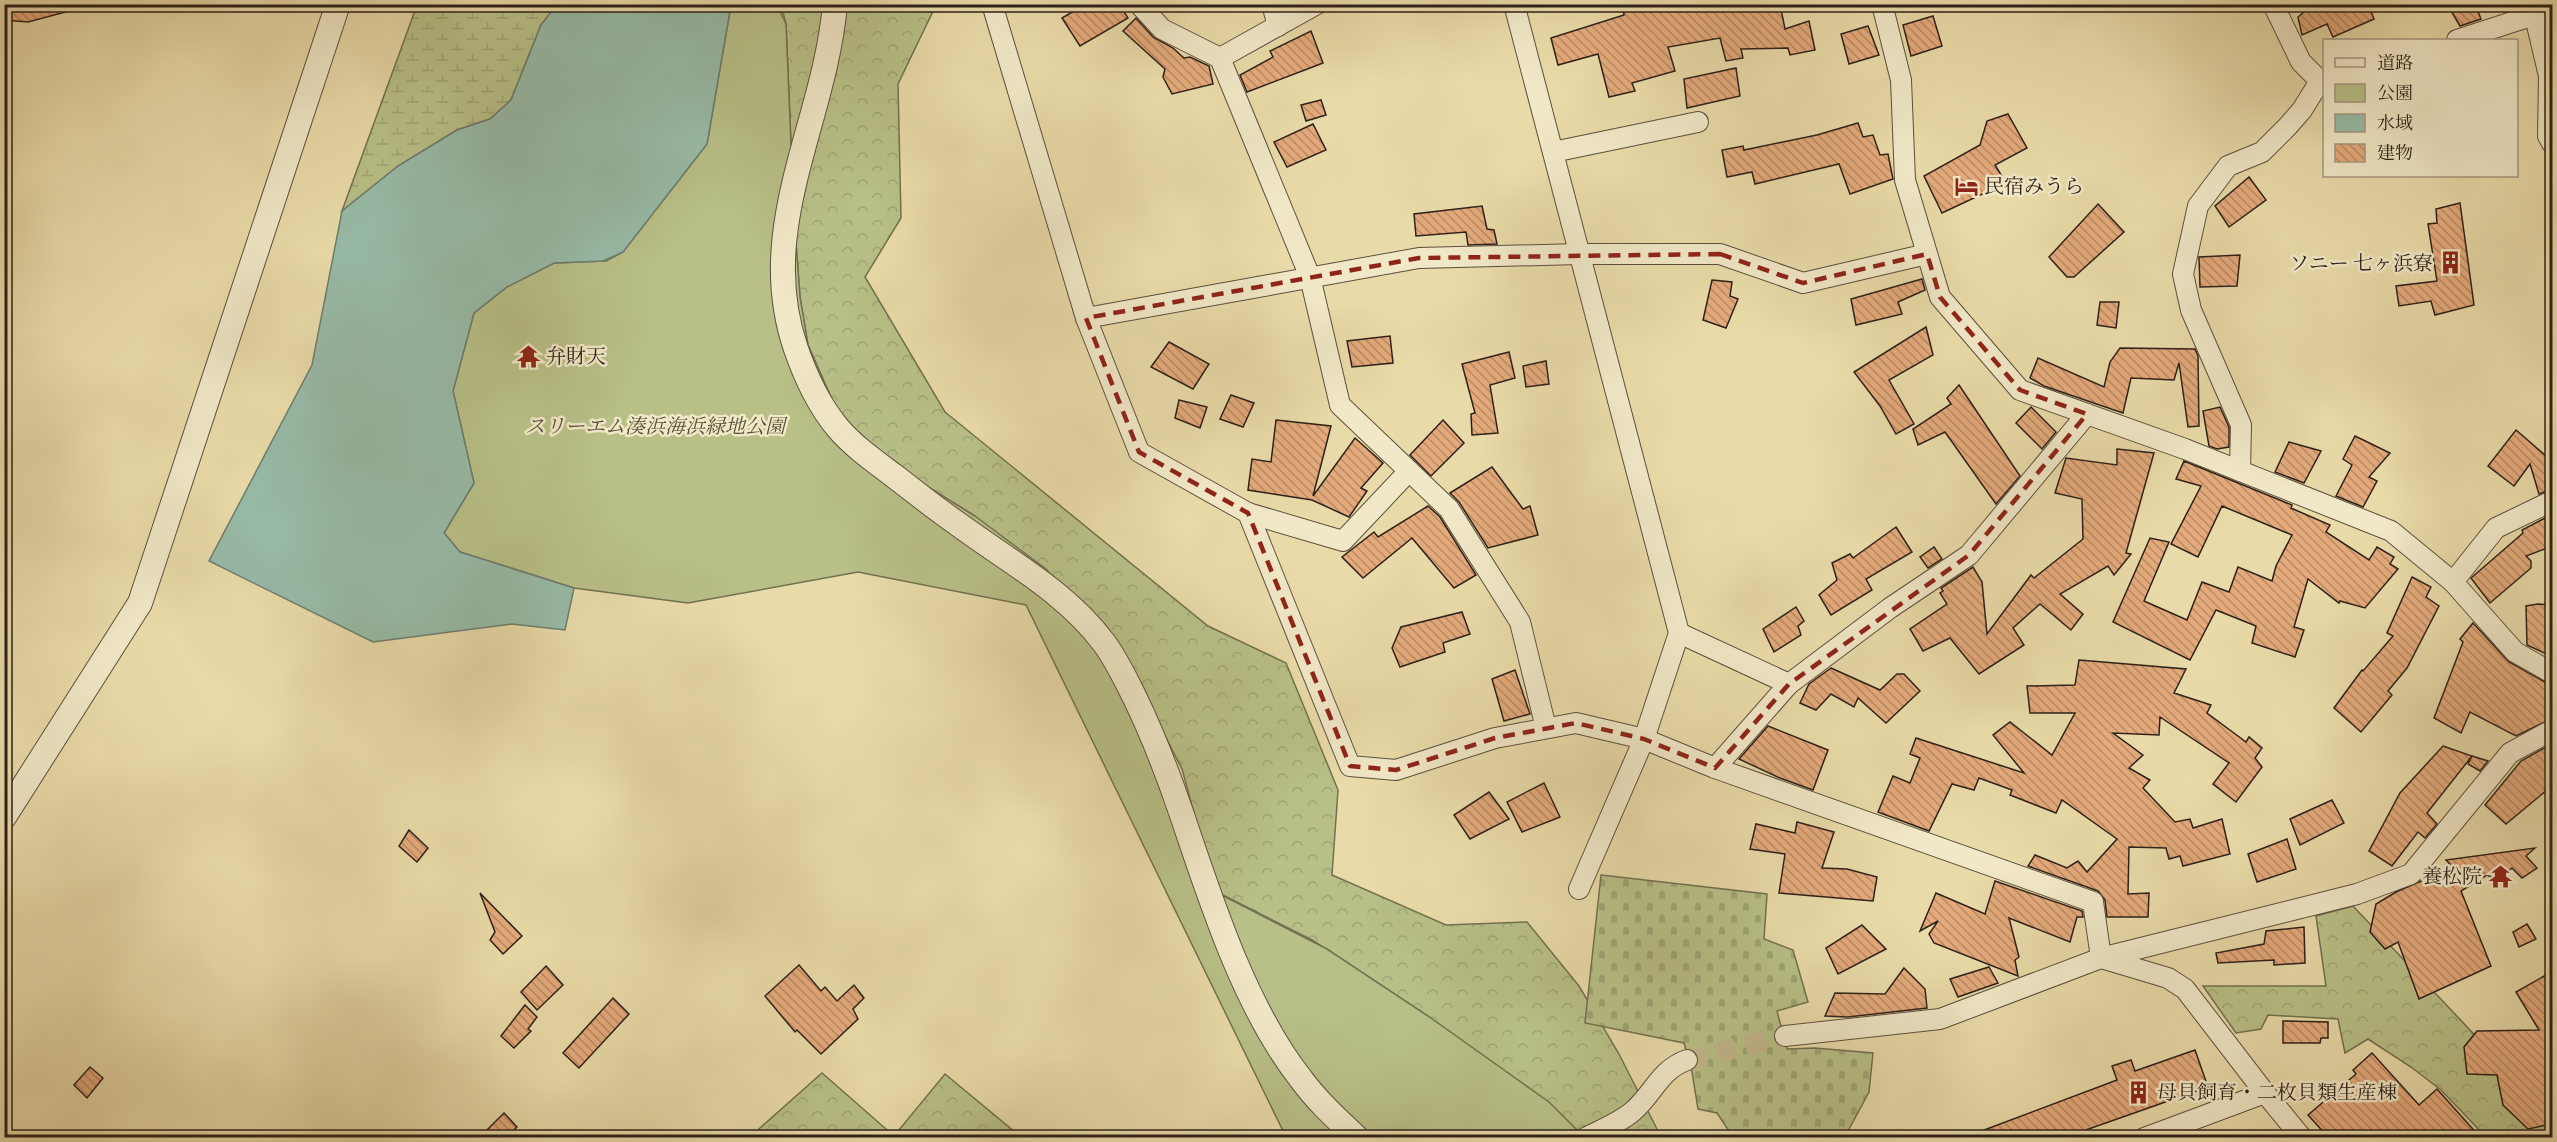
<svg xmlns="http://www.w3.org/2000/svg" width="2557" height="1142" viewBox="0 0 2557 1142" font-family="'IM FELL Double Pica','Noto Serif JP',serif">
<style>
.forest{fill:url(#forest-crowns);stroke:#727050;stroke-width:1.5}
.wetland{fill:url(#wetland-marsh);stroke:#727050;stroke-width:1.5}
.cemetery{fill:url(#cemetery-stones);stroke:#727050;stroke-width:1.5}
.park{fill:#b8c087;stroke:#727050;stroke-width:1.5}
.water{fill:#97bba8;stroke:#6d7d6f;stroke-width:1.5}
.building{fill:url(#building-back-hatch);stroke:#2d2019;stroke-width:1.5}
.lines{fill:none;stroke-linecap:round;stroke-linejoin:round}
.minor-tunnel{stroke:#c3b68c;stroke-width:20;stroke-dasharray:20 10;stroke-linecap:butt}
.minor-casing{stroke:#5c4f3d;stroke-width:22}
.tertiary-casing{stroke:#5c4f3d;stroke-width:26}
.minor{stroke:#f1e8c7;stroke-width:20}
.tertiary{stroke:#f1e8c7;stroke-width:24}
.marked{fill:none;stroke:#8f2418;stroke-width:4.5;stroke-dasharray:12 8;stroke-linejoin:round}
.labels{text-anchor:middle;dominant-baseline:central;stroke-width:5;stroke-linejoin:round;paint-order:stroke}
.poi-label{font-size:20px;fill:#2d2019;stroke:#f1e8c7;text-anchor:start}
.park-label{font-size:20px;font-style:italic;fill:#57503a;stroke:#f1e8c7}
</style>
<defs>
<pattern id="forest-crowns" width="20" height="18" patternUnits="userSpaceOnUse" patternTransform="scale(1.5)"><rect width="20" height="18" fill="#b8c087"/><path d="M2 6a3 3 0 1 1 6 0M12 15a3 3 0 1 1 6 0" fill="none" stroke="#9ea574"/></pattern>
<pattern id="wetland-marsh" width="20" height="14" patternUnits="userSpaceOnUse" patternTransform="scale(1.5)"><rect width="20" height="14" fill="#b8c087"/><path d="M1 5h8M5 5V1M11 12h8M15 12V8" fill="none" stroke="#9ea574"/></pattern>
<pattern id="cemetery-stones" width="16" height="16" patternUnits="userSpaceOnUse" patternTransform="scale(1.5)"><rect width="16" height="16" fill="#b8c087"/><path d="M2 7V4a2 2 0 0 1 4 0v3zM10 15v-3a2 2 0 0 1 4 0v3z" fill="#9ea574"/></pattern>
<pattern id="building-back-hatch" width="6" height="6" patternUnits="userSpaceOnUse" patternTransform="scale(1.5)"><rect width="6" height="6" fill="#e4aa7b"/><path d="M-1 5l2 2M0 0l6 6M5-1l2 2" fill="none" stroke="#b98a64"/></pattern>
</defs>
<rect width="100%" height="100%" fill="#e9dba9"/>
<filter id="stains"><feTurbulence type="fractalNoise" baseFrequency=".00333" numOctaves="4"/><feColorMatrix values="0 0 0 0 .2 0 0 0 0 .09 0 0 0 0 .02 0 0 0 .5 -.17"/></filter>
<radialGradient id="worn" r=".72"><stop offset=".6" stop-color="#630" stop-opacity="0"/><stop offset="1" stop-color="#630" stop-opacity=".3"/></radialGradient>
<g class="forest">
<polygon points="781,5 936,5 898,84 901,218 865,277 945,412 1208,626 1286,663 1338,790 1332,875 1446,925 1527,922 1579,986 1619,1054 1661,1137 1509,1137 1428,1016 1312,940 1215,891 1182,769 1123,654 975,516 897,468 838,413 808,345 800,297 794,216 786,24"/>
<polygon points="2353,906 2552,1117 2552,1137 2486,1137 2441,1090 2411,1067 2368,1039 2345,1053 2338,1019 2268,1015 2261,1029 2236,1033 2203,986 2326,986 2316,916"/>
<polygon points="822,1073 894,1136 945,1074 1021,1137 750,1137"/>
</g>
<polygon class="wetland" points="417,5 557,5 541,25 511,100 490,119 457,130 398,166 342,211"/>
<polygon class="cemetery" points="1601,875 1767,894 1764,939 1793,950 1808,1002 1777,1011 1787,1049 1815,1048 1873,1053 1869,1092 1848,1131 1847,1137 1733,1137 1717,1113 1698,1109 1692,1072 1684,1043 1585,1023"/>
<polygon class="park" points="731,5 777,5 786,24 794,216 800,297 808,345 838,413 897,468 975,516 1046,569 1123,654 1200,884 1327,949 1428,1016 1549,1102 1584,1137 1286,1137 1026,605 858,572 688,603 574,588 460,552 444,533 474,483 453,391 474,313 507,287 554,263 606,261 623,252 707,144"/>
<polygon class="water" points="557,4 731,5 707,144 623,252 603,261 554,263 507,287 474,313 453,391 474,483 444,533 460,552 574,588 565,630 512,624 373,642 209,561 312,365 342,211 398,166 457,130 490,119 511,100 541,25"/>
<g class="building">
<polygon points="4,4 72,4 73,10 28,22 4,20"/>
<polygon points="1086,4 1119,4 1128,18 1080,46 1062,18"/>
<polygon points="1622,4 1780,4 1785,29 1809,21 1815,50 1790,55 1788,48 1741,49 1743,58 1726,61 1720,38 1668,47 1675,71 1632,83 1635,91 1609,97 1598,54 1558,65 1551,38 1624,15"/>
<polygon points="2314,4 2368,4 2374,19 2333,37 2327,24 2302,35 2298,17"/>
<polygon points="2447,4 2475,4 2481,19 2460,26"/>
<polygon points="1933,16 1942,46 1911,56 1903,25"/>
<polygon points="1136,18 1153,37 1173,48 1184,58 1190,57 1209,66 1213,84 1172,94 1163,77 1165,69 1123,31"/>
<polygon points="1868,26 1879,55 1849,64 1841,34"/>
<polygon points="1311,31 1323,63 1247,92 1240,75 1273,57 1270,51"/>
<polygon points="1736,68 1740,96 1687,108 1684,79"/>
<polygon points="1321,100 1326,115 1306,121 1301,105"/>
<polygon points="2008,114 2027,148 1995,165 2006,183 1942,213 1924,176 1980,145 1987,121"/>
<polygon points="1858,123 1863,137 1873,135 1880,155 1888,154 1893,179 1850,194 1839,164 1755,184 1752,172 1727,177 1722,150 1743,146 1744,150 1817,135"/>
<polygon points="1313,124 1326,150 1287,167 1274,142"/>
<polygon points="2249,177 2266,200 2229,227 2215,206"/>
<polygon points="2460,203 2474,305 2435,315 2431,301 2399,306 2396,286 2437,281 2428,224 2437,223 2436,209"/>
<polygon points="2098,204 2124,232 2074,277 2067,277 2049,257"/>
<polygon points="1482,206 1487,229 1494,230 1497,244 1468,245 1466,232 1416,236 1414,214"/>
<polygon points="2240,255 2237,286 2200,287 2199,257"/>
<polygon points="1922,279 1925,290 1898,302 1902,314 1856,325 1851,299"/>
<polygon points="1712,280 1732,282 1730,296 1738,299 1726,328 1703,320"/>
<polygon points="2100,302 2119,302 2116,328 2097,325"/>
<polygon points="1926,327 1933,355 1889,380 1914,424 1896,434 1880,406 1854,372"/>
<polygon points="1390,336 1393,363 1352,367 1347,341"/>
<polygon points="1169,342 1209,364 1193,389 1151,367"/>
<polygon points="2120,348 2195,349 2198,356 2199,426 2188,427 2179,363 2174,380 2131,378 2123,413 2044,386 2030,378 2038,358 2104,387 2110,362"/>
<polygon points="1509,352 1515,378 1490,385 1498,433 1472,435 1471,414 1475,413 1462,364"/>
<polygon points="1546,361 1549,384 1526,387 1523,366"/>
<polygon points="1959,385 2020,476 1996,504 1945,432 1918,445 1913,429 1951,404 1947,398"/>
<polygon points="1231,395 1254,403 1243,427 1220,419"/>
<polygon points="1179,400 1207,407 1200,428 1175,418"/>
<polygon points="2031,407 2056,432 2042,449 2016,423"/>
<polygon points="2220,407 2229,427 2229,447 2217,449 2209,446 2203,411"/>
<polygon points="1276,420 1331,426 1313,496 1355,438 1383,463 1361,488 1367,491 1349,517 1312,500 1248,490 1252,459 1271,462"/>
<polygon points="1443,420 1464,443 1431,476 1410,455"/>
<polygon points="2516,430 2545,455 2553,473 2553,489 2539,494 2530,464 2514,486 2488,466"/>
<polygon points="2355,436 2390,453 2369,477 2377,481 2363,507 2336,496 2352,465 2343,459"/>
<polygon points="2289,442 2321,451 2304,483 2275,472"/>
<polygon points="2117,449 2154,453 2126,553 2131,554 2114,575 2108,566 2060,594 2083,614 2071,630 2040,604 2013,628 2024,645 1979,674 1950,638 1923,651 1910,629 1947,604 1940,593 1943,591 1941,588 1973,567 1982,582 1987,634 2031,575 2034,578 2083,539 2082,499 2055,493 2066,458 2117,465"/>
<polygon points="2184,461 2292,505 2291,508 2330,525 2326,532 2369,560 2377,547 2394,557 2390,564 2398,569 2365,608 2340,601 2339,603 2308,579 2294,627 2304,630 2295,657 2252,643 2256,626 2216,610 2190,660 2113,622 2150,538 2169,542 2144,601 2187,620 2202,582 2229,592 2238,567 2272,581 2276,566 2292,535 2222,506 2198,557 2171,544 2201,486 2176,479"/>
<polygon points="1492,467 1523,509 1530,506 1538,535 1488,548 1459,502 1450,493"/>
<polygon points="1428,506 1440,517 1476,575 1454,588 1412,538 1363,578 1342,557 1374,532 1378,537"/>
<polygon points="2553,514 2553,546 2526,556 2531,561 2531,568 2490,603 2471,578 2523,533 2522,530"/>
<polygon points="1896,527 1912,552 1866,579 1872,590 1831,615 1819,595 1837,580 1832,563 1850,554 1853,558"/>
<polygon points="1934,547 1942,559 1928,568 1920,557"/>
<polygon points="2412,577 2431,587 2426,597 2439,606 2407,668 2388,691 2392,695 2361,732 2334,708 2362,670 2363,671 2393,636 2387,633"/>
<polygon points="2538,604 2553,605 2553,657 2527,645 2526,606"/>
<polygon points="1796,607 1804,621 1798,626 1801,635 1774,652 1763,629"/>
<polygon points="1462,612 1470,634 1443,643 1445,652 1400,667 1392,648 1401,627"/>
<polygon points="2473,623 2509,662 2550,685 2553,690 2553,718 2516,736 2470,712 2461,733 2434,718 2463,642 2460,639"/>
<polygon points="2079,660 2186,669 2174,693 2211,705 2207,713 2246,742 2249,737 2262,748 2255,758 2262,767 2236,802 2213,784 2229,763 2160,717 2159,735 2113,733 2143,755 2129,768 2150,780 2143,788 2175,822 2190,819 2193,828 2222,819 2230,854 2183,866 2180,856 2169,859 2166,848 2129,847 2128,894 2149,893 2148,917 2107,917 2105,900 2098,891 2028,866 2035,855 2067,868 2078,861 2087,872 2117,839 2062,800 2056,813 2010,795 2012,790 1979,778 1974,790 1952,784 1929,831 1878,812 1893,776 1910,783 1920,758 1910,754 1916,738 2024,773 1993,735 2010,722 2052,755 2075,713 2030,713 2027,686 2075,685"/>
<polygon points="1831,668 1880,690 1897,674 1904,674 1920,691 1886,723 1858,698 1854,707 1831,694 1816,710 1800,703 1809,684"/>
<polygon points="1515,670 1530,714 1504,721 1492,679"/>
<polygon points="1768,726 1828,750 1813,790 1780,778 1739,759"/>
<polygon points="2553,743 2553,785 2506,824 2485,805 2521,761"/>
<polygon points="2443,746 2472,756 2427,813 2437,824 2425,838 2418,832 2392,866 2369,851 2400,793"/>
<polygon points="2472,756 2488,761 2480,771 2468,764"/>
<polygon points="1544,783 1560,817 1522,832 1507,802"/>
<polygon points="1489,792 1509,819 1470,839 1454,815"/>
<polygon points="2332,800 2344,823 2300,845 2290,819"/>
<polygon points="1797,822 1834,832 1822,868 1847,869 1877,877 1873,901 1779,893 1785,854 1750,849 1756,824 1795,833"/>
<polygon points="409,830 428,848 417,862 399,846"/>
<polygon points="2287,839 2296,869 2257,882 2248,854"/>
<polygon points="2535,848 2526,856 2537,868 2522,878 2512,868 2497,880 2487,875 2461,891 2491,966 2419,999 2398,942 2385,949 2370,932 2376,904 2396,892 2453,867 2446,860"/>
<polygon points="1995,881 2082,911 2083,917 2077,917 2070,942 2009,918 2019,957 2015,960 2018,976 1934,943 1929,934 1938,921 1920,931 1936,893 1985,914"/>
<polygon points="480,893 522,936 503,954 490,940 495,932"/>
<polygon points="2527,924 2536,939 2519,947 2513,932"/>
<polygon points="1862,925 1886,949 1838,974 1826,948"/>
<polygon points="2304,927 2305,963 2274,965 2274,960 2218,963 2216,953 2264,944 2266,931"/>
<polygon points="799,965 821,991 825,987 837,1001 854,985 864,998 853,1009 858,1019 821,1054 797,1030 795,1032 765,996"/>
<polygon points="546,966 563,985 537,1010 521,992"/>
<polygon points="1989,967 1998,983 1958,997 1950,979"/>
<polygon points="1904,968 1925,989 1927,1008 1848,1017 1825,1016 1835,993 1885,994"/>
<polygon points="2553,971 2553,1091 2549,1091 2551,1124 2528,1129 2503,1105 2497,1075 2467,1074 2464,1047 2477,1031 2539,1030 2516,992"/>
<polygon points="613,998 629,1014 579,1068 563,1053"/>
<polygon points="525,1005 537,1017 528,1029 531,1031 514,1048 501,1036"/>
<polygon points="2283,1021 2328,1022 2328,1038 2321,1038 2320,1043 2283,1043"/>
<polygon points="2195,1050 2208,1087 2066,1137 1972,1137 1971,1135 2117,1080 2112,1066 2131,1060 2135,1071"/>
<polygon points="2372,1053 2419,1105 2437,1089 2480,1137 2328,1137 2308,1115 2356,1074 2353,1070"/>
<polygon points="90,1067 103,1078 87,1098 74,1085"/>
<polygon points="504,1113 517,1127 507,1137 480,1137"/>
</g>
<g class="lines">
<polyline class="minor-tunnel" points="1687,1060 1785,1036"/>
<defs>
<g id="minor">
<polyline points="992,4 1086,318 1139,452 1248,513 1350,766 1396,770 1495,738 1576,723 1644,739 1715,768 2093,902 2101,958"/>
<polyline points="1139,4 1162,29 1220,58 1310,277 1340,405 1449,509 1520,622 1546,728"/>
<polyline points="1272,4 1278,26"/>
<polyline points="1514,4 1679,633 1644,739 1579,889"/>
<polyline points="1882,4 1901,80 1905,180 1940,297 2020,390 2185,449 2391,531 2453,582 2515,652 2552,673"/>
<polyline points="2273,4 2301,62 2320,81 2324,80"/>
<polyline points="2532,4 2549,76 2548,136 2552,143"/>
<polyline points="2457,40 2534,15 2552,16"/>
<polyline points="1220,58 1317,4"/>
<polyline points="1553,152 1698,122"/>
<polyline points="1086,318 1419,258 1580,254 1720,254 1803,283 1927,254"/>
<polyline points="2240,471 2241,425 2191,310 2183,274 2198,206 2228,166 2262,152 2288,126 2302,110 2320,81"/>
<polyline points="1248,513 1343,541 1409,471"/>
<polyline points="2453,582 2496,528 2552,501"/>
<polyline points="1679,633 1789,684"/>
<polyline points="1715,768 1789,684 1890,608 1969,555 2087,414"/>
<polyline points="2101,958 2168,978 2185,989 2265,1093 2302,1138"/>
<polyline points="1785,1036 1940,1019 2101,958 2357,894 2411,874 2510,753 2552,730"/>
<path d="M1585,1138c16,-8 34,-15 47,-26 21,-17 27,-42 55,-52"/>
<polyline points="2144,1138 2265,1093"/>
</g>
<g id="tertiary">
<path d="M835,4c-10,119 -81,224 -39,345 9,26 23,56 41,78 15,18 37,34 56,48 21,16 43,34 65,49 50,37 108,68 146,119 12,16 21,35 30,53 19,39 34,78 48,119 29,86 63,193 119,264 16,22 36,40 56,59"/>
<polyline points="4,817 140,603 338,4"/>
</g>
</defs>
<use href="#minor" class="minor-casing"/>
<use href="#tertiary" class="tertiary-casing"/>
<use href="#minor" class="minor"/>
<use href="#tertiary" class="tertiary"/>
</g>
<path class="marked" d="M1720,254l83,29 124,-29 13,43 80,93 67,24 -118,141 -180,129 -74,84 -71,-29 -68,-16 -81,15 -99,32 -46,-4 -102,-253 -109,-61 -53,-134 333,-60z"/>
<defs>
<symbol id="hotel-bare" viewBox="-9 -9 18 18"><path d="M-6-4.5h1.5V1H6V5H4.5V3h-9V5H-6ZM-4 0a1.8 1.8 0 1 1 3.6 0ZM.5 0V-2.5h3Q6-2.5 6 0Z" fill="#8f2418" stroke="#f1e8c7" stroke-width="2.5" paint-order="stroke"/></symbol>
<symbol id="building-bare" viewBox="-9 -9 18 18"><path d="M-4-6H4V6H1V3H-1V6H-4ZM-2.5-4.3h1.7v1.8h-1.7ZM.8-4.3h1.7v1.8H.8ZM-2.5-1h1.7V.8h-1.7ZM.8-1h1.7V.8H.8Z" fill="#8f2418" stroke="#f1e8c7" stroke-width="2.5" paint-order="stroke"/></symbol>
<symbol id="temple-bare" viewBox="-9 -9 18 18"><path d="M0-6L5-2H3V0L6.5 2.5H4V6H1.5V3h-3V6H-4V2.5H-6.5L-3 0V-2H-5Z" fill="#8f2418" stroke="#f1e8c7" stroke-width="2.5" paint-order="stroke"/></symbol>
</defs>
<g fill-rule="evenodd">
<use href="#hotel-bare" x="1950" y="170" width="33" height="33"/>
<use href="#building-bare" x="2434" y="246" width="33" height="33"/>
<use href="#temple-bare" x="512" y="340" width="33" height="33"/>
<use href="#temple-bare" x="2484" y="860" width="33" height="33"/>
<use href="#building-bare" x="2122" y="1076" width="33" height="33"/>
</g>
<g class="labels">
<g class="poi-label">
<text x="1984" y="186">民宿みうら</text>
<text x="2433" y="263" text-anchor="end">ソニー 七ヶ浜寮</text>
<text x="546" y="356">弁財天</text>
<text x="2482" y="876" text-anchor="end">養松院</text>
<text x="2157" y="1092">母貝飼育・二枚貝類生産棟</text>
</g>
<g class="park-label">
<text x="655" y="426">スリーエム湊浜海浜緑地公園</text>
</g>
</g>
<rect width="2557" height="1142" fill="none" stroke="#e9dba9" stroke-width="24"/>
<rect x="6" y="6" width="2545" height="1130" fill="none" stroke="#2d2019" stroke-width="3"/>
<rect x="12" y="12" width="2533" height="1118" fill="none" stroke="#2d2019" stroke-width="1.5"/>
<rect x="2323" y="39" width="195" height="138" fill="#f1e8c7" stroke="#a39881" stroke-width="1.5"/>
<rect x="2335" y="58" width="30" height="9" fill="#f1e8c7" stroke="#a39881" stroke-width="1.5"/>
<text x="2377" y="69" font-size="18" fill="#2d2019">道路</text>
<rect x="2335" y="84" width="30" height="18" fill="#b8c087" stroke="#a39881" stroke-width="1.5"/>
<text x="2377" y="99" font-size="18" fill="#2d2019">公園</text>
<rect x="2335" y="114" width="30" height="18" fill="#97bba8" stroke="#a39881" stroke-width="1.5"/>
<text x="2377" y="129" font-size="18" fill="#2d2019">水域</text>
<rect x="2335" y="144" width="30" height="18" fill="url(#building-back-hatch)" stroke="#a39881" stroke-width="1.5"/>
<text x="2377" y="159" font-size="18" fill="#2d2019">建物</text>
<rect width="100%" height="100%" filter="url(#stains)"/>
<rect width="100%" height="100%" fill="url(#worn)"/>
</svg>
